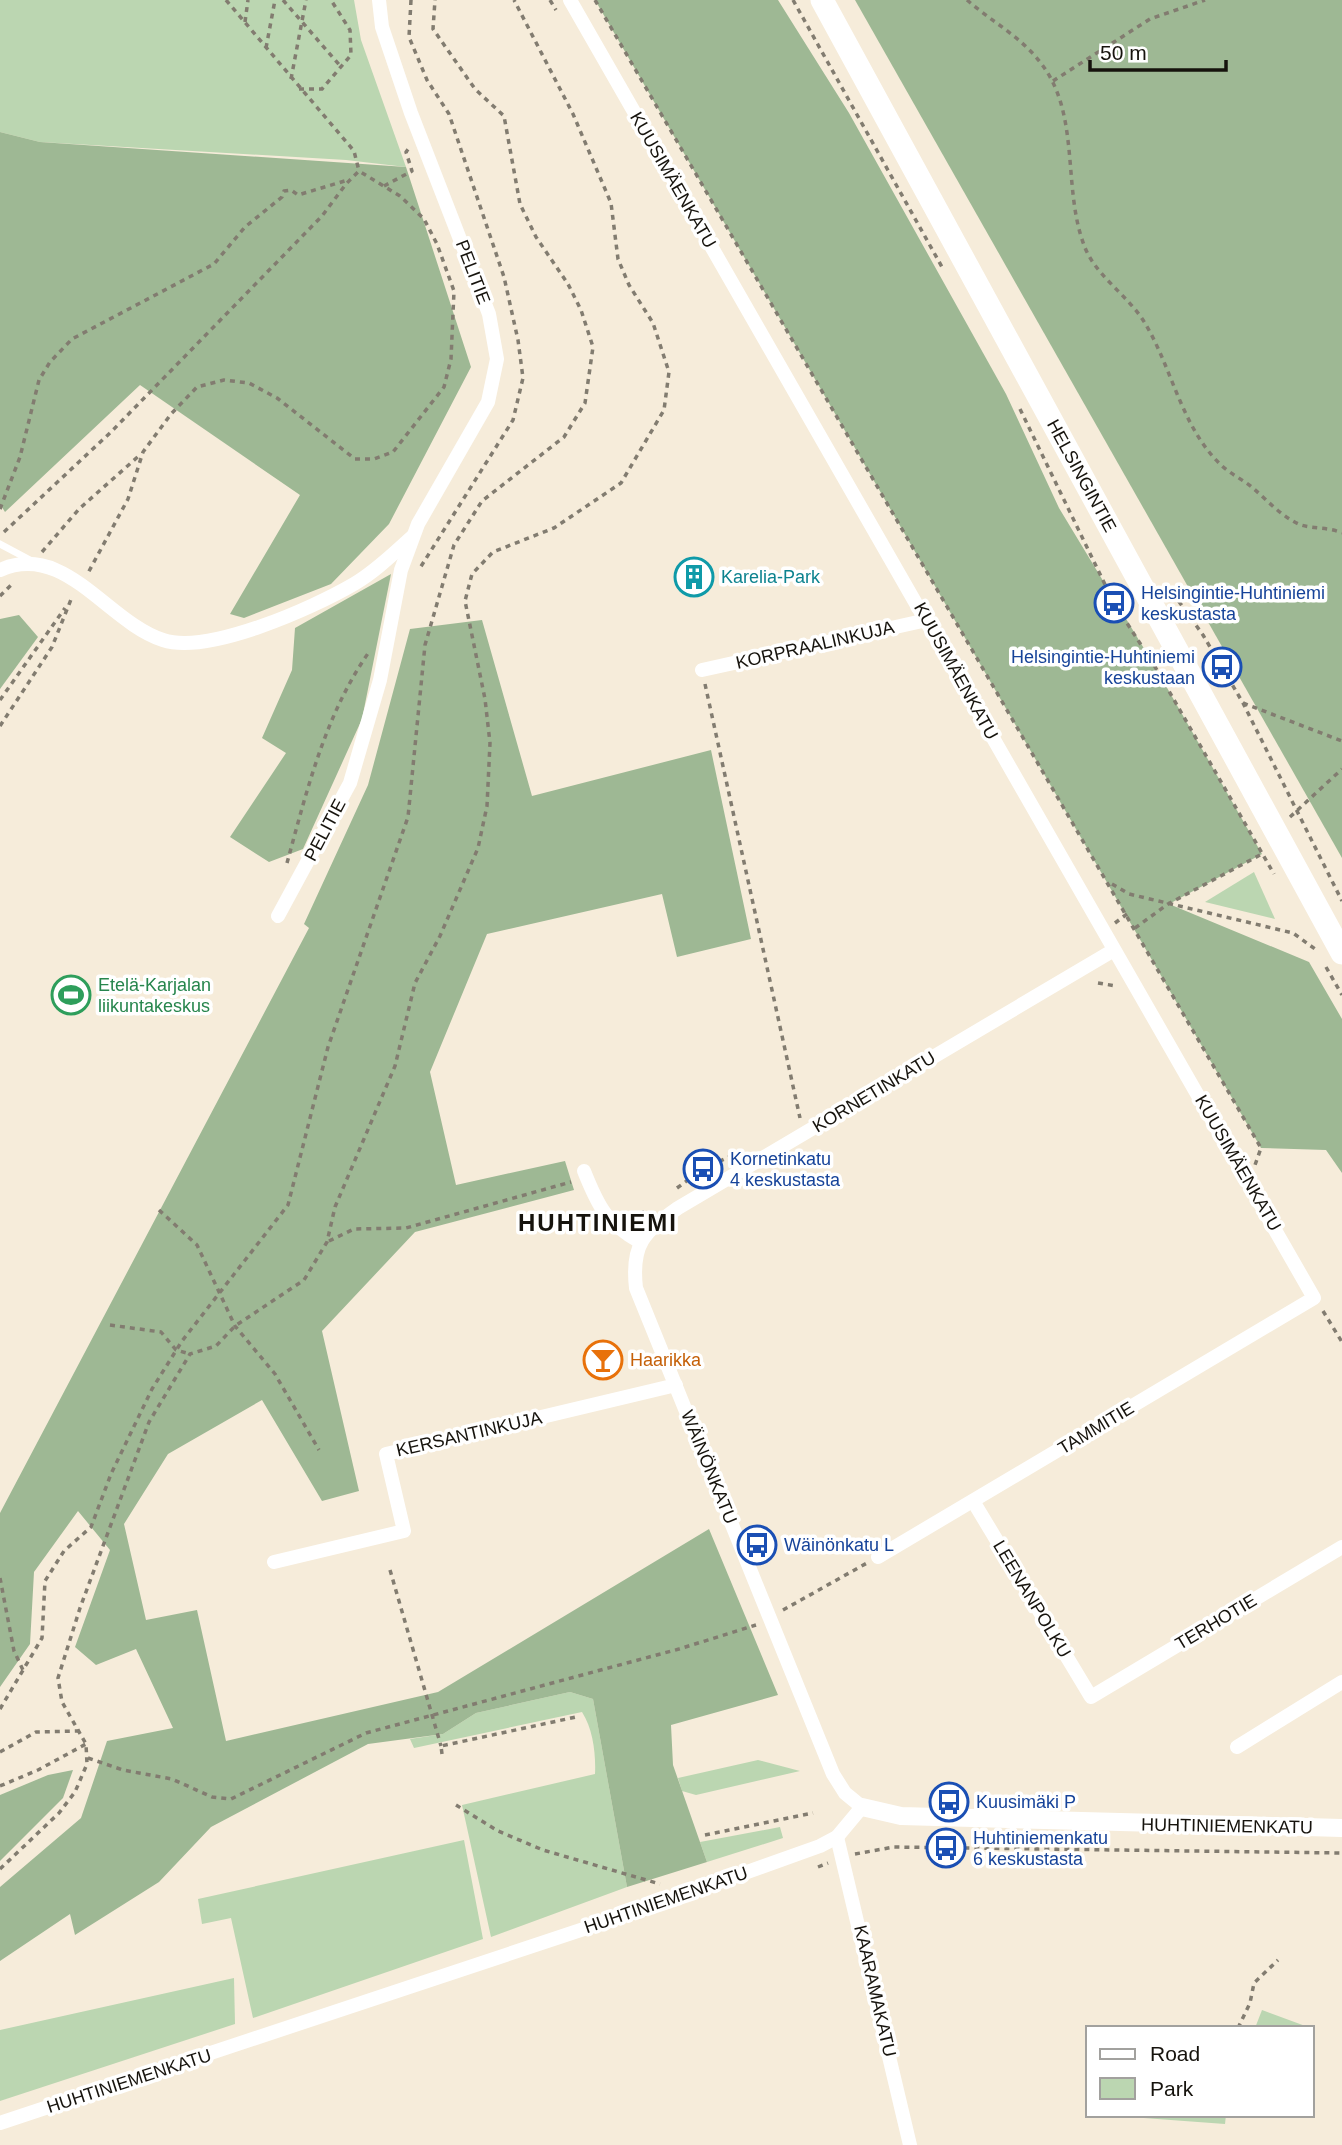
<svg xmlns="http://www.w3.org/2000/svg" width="1342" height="2145" viewBox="0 0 1342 2145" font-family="Arial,sans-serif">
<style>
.green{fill:#bbd6b1}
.forest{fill:#9eb894}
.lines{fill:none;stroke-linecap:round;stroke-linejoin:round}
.path{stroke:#827c70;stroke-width:3.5;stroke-dasharray:5 5;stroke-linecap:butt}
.service{stroke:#fff;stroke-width:7}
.minor{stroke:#fff;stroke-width:14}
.tertiary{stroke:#fff;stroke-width:18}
.primary{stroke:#fff;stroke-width:23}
.labels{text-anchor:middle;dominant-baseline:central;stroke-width:7;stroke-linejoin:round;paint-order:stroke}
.street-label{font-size:18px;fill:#16130d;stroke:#fff}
.culture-label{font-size:18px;fill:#0d838f;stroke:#fff;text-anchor:start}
.transit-label{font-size:18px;fill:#164399;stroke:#fff;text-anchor:start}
.leisure-label{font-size:18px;fill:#27864d;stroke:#fff;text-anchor:start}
.food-label{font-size:18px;fill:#c56008;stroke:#fff;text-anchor:start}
.district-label{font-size:24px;font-weight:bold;letter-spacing:2px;fill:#16130d;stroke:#fff}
</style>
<rect width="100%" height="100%" fill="#f6ecda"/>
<g class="green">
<polygon points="0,0 354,0 361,40 406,167 346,160 40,142 0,132"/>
<polygon points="1254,872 1275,919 1205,902"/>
<path d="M570,1692l23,7 34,188 -136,50 -29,-132 133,-31c1,-20 -2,-45 -13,-62l-168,36 -4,-9 33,-5 33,-21z"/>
<polygon points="758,1760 800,1771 696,1795 682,1791 678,1778"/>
<polygon points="780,1827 783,1838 707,1862 700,1842"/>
<polygon points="464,1840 483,1939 253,2018 231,1918 202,1924 198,1899"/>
<polygon points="234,1978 235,2024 0,2101 0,2030"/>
<polygon points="1262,2010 1308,2027 1308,2028 1255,2028"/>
<polygon points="1103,2115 1226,2115 1225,2124"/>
</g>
<g class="forest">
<polygon points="595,0 778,0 849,113 1006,394 1059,508 1154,665 1262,854 1169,904 1309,962 1342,1019 1342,1173 1326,1150 1261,1148"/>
<polygon points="855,0 1342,0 1342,858"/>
<polygon points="0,132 40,142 406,167 471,367 389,524 331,584 244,618 230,614 300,495 140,385 5,512 0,504"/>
<polygon points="391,574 362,719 303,849 269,862 230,837 286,753 262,738 292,670 295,628"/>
<polygon points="19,615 38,637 0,689 0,619"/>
<polygon points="482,620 532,796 711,750 751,939 677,957 662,894 487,934 430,1072 456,1185 565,1161 574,1190 415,1232 322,1331 359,1491 322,1501 262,1400 168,1454 124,1524 146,1620 197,1610 226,1741 438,1692 709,1529 778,1695 671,1725 673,1765 707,1862 627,1887 593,1699 570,1692 476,1713 443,1734 368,1744 211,1827 159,1882 75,1935 70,1914 0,1961 0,1887 81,1818 107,1741 173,1728 136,1649 96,1665 75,1647 110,1550 78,1511 34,1572 30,1644 0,1687 0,1513 309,928 304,924 368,785 410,629"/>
<polygon points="73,1770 63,1798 0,1861 0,1795 48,1775"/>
</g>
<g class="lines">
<g class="path">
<polyline points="226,0 354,151 359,171"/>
<polyline points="283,0 342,68"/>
<polyline points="411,0 409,37 427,80 449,114 504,277 518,340 523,378 513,420 420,568"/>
<polyline points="550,0 556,10"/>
<polyline points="595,0 1261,1148 1255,1165"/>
<polyline points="793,0 942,267"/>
<path d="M967,0c24,21 54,37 73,62 41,51 22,125 44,183 10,29 42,49 59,75 29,46 37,105 77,144 10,10 24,16 34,25 14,12 29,29 47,36 13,4 28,2 41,8"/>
<polyline points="245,22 248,0"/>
<polyline points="266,48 275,0"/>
<polyline points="291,79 306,0"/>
<polyline points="1053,81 1150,19 1205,0"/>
<polyline points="299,89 322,89 351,55 350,30 331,0"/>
<polyline points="384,186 412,171 406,152 409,148"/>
<polyline points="1020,409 1114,603 1154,665 1274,874"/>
<polyline points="0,509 20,457 39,380 50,362 72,339 214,264 245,227 282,197 284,191 291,190 298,195 348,180"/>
<polyline points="4,532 111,432 322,216 346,184 359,171 400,196 424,219 437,244 454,291 451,359 444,387 393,452 374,459 355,459 277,398 249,383 224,380 197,387 171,414 143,452 128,499 88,573"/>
<polyline points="42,552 79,509 141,454"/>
<polyline points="1167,585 1203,635 1243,703 1342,901"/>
<polyline points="0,596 13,583"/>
<polyline points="705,684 800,1118"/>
<polyline points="0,700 65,608"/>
<polyline points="1243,703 1342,741"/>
<polyline points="0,726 52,647 72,597"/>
<polyline points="1290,817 1342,769"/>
<path d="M287,863c20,-73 38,-148 82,-211"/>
<polyline points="1112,884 1129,894 1293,933 1315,949"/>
<polyline points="1115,923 1127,914"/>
<polyline points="1135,928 1168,904 1262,854"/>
<polyline points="1326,967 1342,995"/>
<polyline points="1098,983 1116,986"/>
<polyline points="677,1188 703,1169 731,1156"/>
<polyline points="159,1210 197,1245 235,1326 275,1374 319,1450"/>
<polyline points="632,1220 645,1211"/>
<polyline points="329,1241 354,1229 406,1228 571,1182"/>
<polyline points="1323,1311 1342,1342"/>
<polyline points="110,1325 161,1332 176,1350 190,1354"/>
<polyline points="390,1570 441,1746"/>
<polyline points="0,1578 14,1651 23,1670"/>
<polyline points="783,1610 867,1563"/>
<polyline points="0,1709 42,1638 45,1581 64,1551 91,1527 111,1474 152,1389 182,1341 288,1205 328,1047 408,817 425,645 454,545 482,501 564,437 585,403 593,347 581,310 568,284 536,237 520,204 504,116 475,89 433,29 435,0"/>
<polyline points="0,1752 36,1732 79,1731"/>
<polyline points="442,1754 441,1746 576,1717"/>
<polyline points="88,1758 123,1770 172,1779 212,1797 231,1799 366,1733 679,1649 756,1625"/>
<polyline points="0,1786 38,1770 86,1744"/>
<polyline points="456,1805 498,1831 543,1850 660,1884"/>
<polyline points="705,1835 813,1813"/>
<polyline points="855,1854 894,1847 1342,1853"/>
<polyline points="818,1867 828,1863"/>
<polyline points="0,1869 59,1813 75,1792 87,1764 86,1744 62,1702 58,1678 80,1608 149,1422 190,1354 216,1346 235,1326 304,1280 327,1242 335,1207 395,1066 415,983 440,936 478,848 487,806 490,743 485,699 465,601 472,574 493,552 554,528 621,483 664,410 669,372 653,323 629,285 618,259 611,203 573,114 514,0"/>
<polyline points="1238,2028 1250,2003 1254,1983 1278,1960"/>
</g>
<polyline class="service" points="0,544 30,560"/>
<g class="minor">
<polyline points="570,0 1314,1298 878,1557"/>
<path d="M0,570c65,-29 107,52 163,70 45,15 150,-32 191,-56 21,-12 40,-31 58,-47"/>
<polyline points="702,670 927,620"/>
<polyline points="278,916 350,783 380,680 401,570 418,524 488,402 497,359 489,314 411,113 382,27 379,0"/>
<path d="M584,1171c14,35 22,52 56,71"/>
<polyline points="973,1501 1091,1697 1342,1547"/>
<polyline points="274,1562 404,1531 386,1454 676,1385"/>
<polyline points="1237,1747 1342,1682"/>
<polyline points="837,1837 910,2145"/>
<path d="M0,2123l644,-214 176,-63 17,-9 25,-30 -17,-14 -12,-19 -197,-486c-5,-44 8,-56 42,-80l436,-258"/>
</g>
<polyline class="tertiary" points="862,1807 901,1816 1342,1828"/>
<path class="primary" id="s1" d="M822,0l520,953"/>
</g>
<defs>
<symbol id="building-ring" viewBox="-11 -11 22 22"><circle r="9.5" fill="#fff" stroke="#0f9aa8" stroke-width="1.5"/><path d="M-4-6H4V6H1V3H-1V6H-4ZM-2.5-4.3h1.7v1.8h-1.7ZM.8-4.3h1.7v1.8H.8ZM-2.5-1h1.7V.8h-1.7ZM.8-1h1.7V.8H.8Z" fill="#0f9aa8"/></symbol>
<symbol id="bus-ring" viewBox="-11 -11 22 22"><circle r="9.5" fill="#fff" stroke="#1a4fb4" stroke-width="1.5"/><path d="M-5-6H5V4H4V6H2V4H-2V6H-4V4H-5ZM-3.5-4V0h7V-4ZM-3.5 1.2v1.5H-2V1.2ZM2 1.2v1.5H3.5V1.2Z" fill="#1a4fb4"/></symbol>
<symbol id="stadium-ring" viewBox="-11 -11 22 22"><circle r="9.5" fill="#fff" stroke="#2e9e5b" stroke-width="1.5"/><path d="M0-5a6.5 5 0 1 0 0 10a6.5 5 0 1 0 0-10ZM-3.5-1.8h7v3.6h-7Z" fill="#2e9e5b"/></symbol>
<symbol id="bar-ring" viewBox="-11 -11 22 22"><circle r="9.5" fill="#fff" stroke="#e8710a" stroke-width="1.5"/><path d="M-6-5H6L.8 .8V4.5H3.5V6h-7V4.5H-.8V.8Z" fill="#e8710a"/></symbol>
</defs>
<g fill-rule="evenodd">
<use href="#building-ring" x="672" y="555" width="44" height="44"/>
<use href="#bus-ring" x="1092" y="581" width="44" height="44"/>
<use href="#bus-ring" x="1200" y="645" width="44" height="44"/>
<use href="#stadium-ring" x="49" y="973" width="44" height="44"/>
<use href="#bus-ring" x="681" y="1147" width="44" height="44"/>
<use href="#bar-ring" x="581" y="1338" width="44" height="44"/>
<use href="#bus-ring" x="735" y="1523" width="44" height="44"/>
<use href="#bus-ring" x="927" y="1780" width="44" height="44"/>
<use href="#bus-ring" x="924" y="1826" width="44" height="44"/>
</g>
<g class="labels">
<g class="street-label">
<text transform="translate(673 180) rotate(60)">KUUSIMÄENKATU</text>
<text transform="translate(473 272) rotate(69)">PELITIE</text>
<text stroke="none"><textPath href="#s1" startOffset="542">HELSINGINTIE</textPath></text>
<text transform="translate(815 645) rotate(-13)">KORPRAALINKUJA</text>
<text transform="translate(956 671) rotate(61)">KUUSIMÄENKATU</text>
<text transform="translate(325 830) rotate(-62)">PELITIE</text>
<text transform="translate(874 1092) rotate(-31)">KORNETINKATU</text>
<text transform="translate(1238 1163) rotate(60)">KUUSIMÄENKATU</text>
<text transform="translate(1096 1428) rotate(-31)">TAMMITIE</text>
<text transform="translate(469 1434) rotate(-13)">KERSANTINKUJA</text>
<text transform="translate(709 1467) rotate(68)">WÄINÖNKATU</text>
<text transform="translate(1032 1599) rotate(59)">LEENANPOLKU</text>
<text transform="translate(1216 1622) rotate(-31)">TERHOTIE</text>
<text transform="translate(1227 1826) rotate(1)">HUHTINIEMENKATU</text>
<text transform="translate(666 1900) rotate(-19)">HUHTINIEMENKATU</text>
<text transform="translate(875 1991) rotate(77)">KAARAMAKATU</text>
<text transform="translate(129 2081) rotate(-18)">HUHTINIEMENKATU</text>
</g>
<g class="culture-label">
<text x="721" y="577">Karelia-Park</text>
</g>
<g class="transit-label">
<text x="1141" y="593">Helsingintie-Huhtiniemi<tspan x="1141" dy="21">keskustasta</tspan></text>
<text x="1195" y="657" text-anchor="end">Helsingintie-Huhtiniemi<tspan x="1195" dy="21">keskustaan</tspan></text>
<text x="730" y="1159">Kornetinkatu<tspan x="730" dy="21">4 keskustasta</tspan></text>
<text x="784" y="1545">Wäinönkatu L</text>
<text x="976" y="1802">Kuusimäki P</text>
<text x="973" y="1838">Huhtiniemenkatu<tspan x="973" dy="21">6 keskustasta</tspan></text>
</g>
<g class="leisure-label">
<text x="98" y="985">Etelä-Karjalan<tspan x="98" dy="21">liikuntakeskus</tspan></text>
</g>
<g class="food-label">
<text x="630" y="1360">Haarikka</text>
</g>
<g class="district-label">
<text x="598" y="1222">HUHTINIEMI</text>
</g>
</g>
<rect x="1086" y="2026" width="228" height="91" fill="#ffffff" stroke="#a2a19e" stroke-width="2"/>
<rect x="1100" y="2049" width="35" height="10" fill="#ffffff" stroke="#a2a19e" stroke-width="2"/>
<text x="1150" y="2061" font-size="21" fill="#16130d">Road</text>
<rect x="1100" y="2078" width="35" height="21" fill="#bbd6b1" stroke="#a2a19e" stroke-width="2"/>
<text x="1150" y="2096" font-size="21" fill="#16130d">Park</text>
<path d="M1090 60v10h136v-10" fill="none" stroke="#16130d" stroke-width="3.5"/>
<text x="1100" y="60" font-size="21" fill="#16130d" stroke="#ffffff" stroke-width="5" paint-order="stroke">50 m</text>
</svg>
